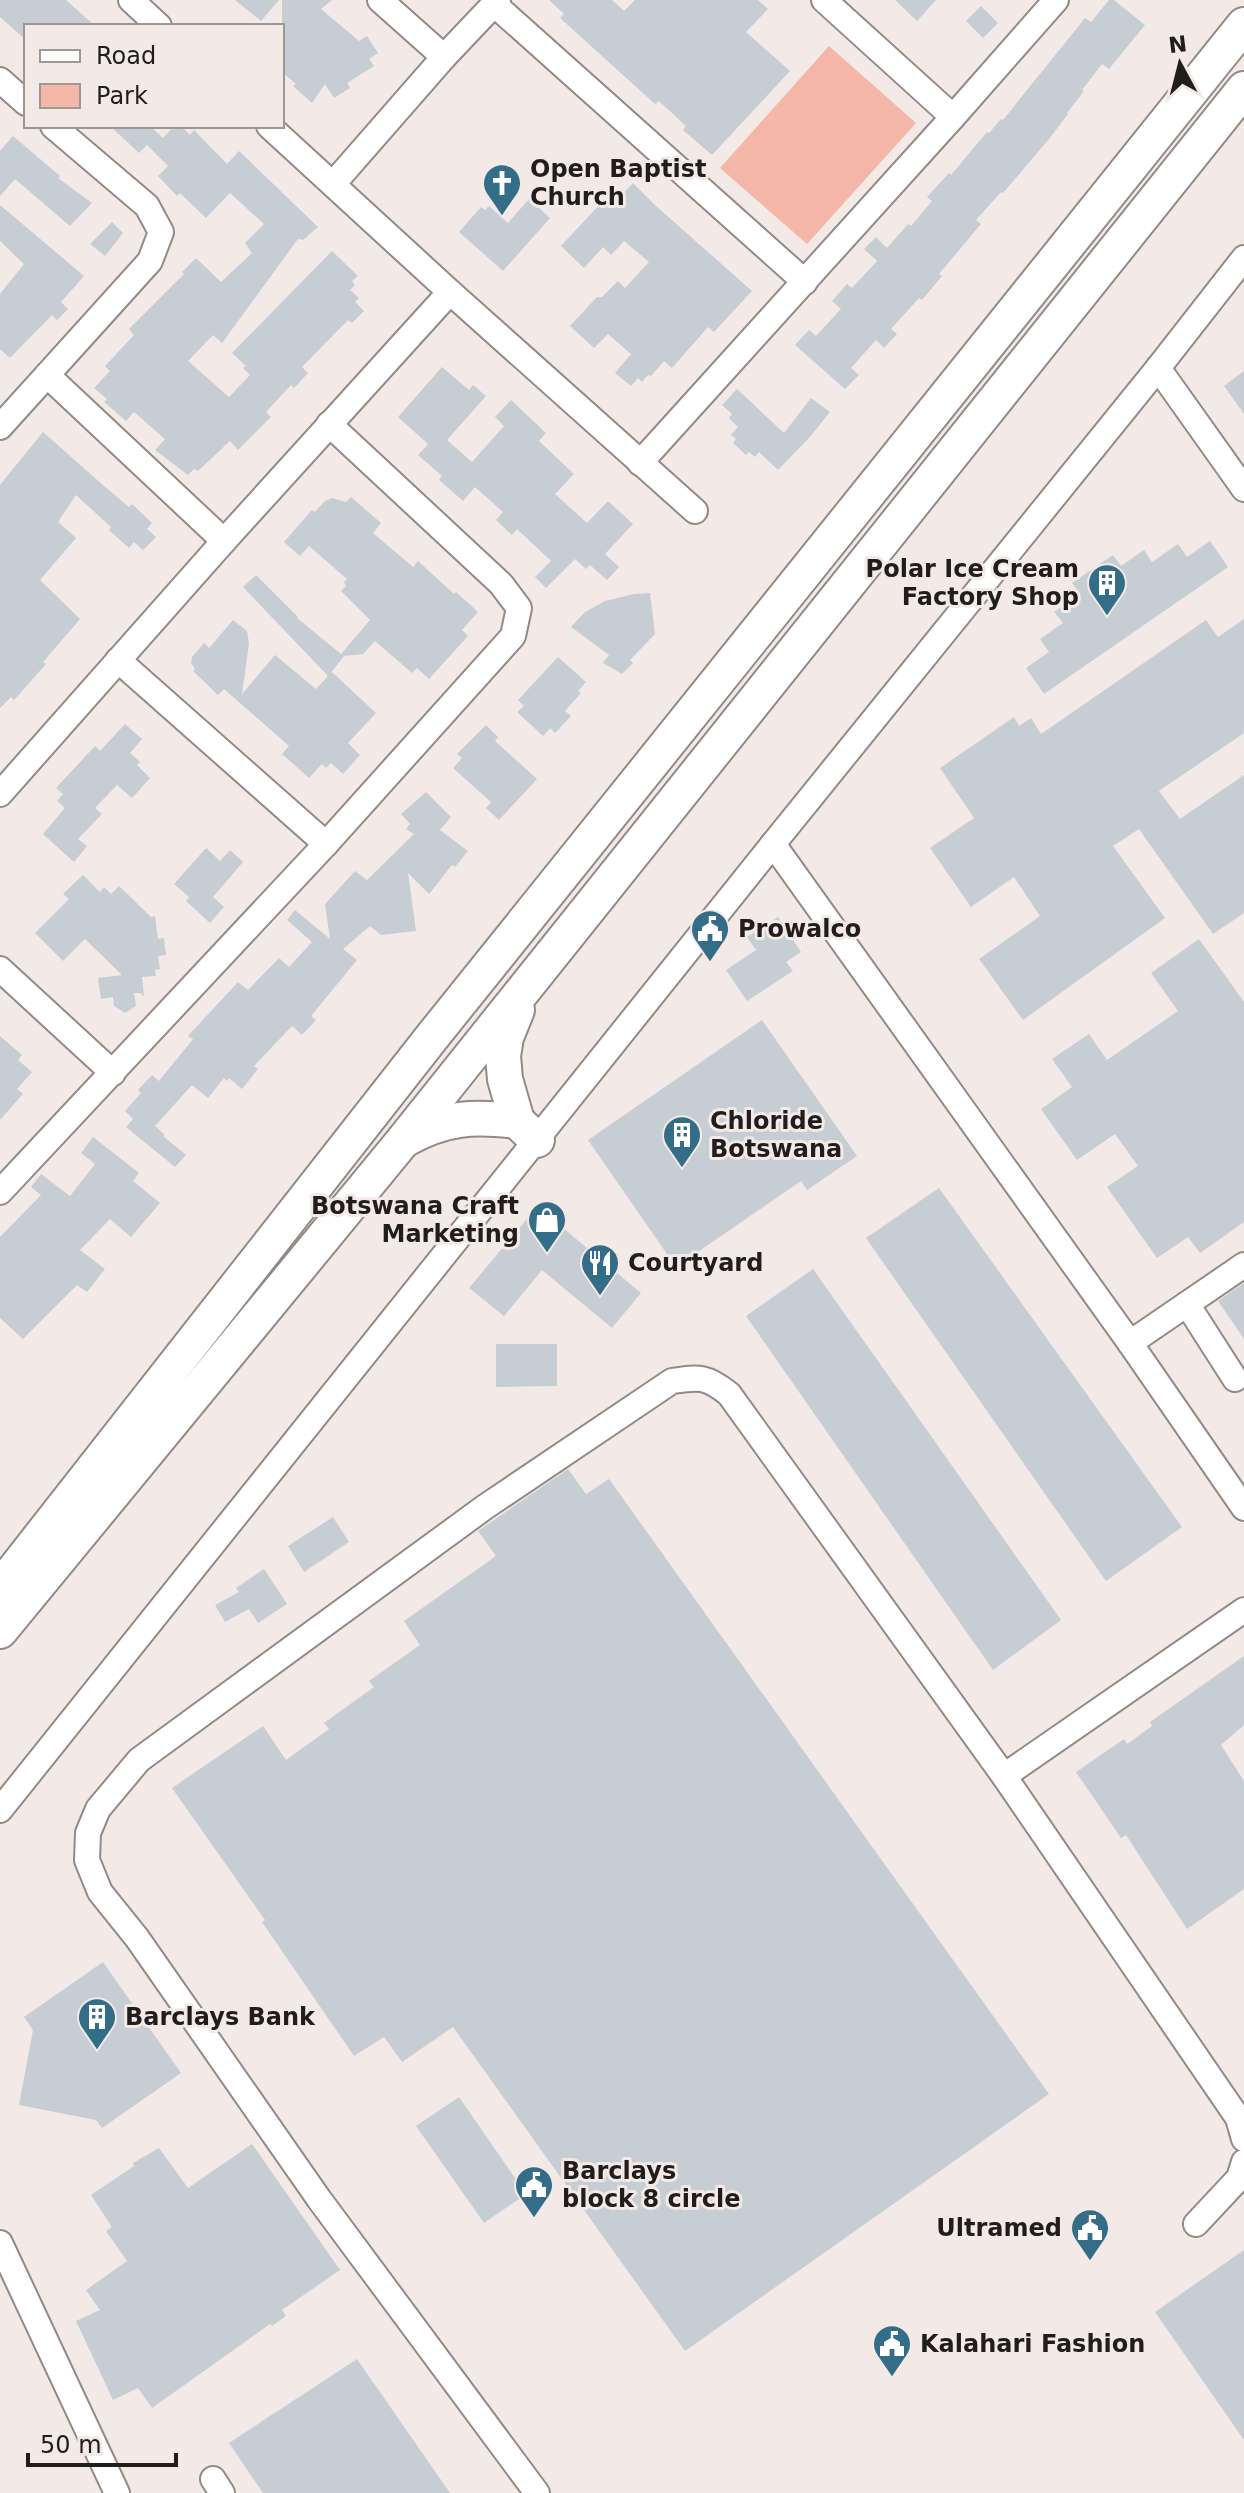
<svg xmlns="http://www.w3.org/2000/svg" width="1244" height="2493" viewBox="0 0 1244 2493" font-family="'DejaVu Sans',sans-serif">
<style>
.green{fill:#f4b6a7}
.building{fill:#c6ced3}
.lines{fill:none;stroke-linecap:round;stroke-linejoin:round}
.minor-casing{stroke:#938a88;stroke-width:28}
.highway-casing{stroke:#938a88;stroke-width:38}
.minor{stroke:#fff;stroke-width:24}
.highway{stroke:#fff;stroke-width:34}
.labels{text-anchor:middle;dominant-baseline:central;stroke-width:6;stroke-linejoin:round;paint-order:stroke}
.poi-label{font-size:24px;font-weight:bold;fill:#211d1d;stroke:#f3e9e6;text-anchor:start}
</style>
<rect width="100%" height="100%" fill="#f3e9e6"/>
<polygon class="green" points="829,46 916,123 807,244 720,168"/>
<g class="building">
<polygon points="0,0 66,0 95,26 26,26 26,40 0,17"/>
<polygon points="235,0 279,0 261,21"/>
<polygon points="282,0 332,0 321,9 359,41 367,36 378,53 369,59 374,66 347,83 350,88 334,98 325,84 312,103 293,86 296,84 282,72"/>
<polygon points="549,0 612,0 624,11 635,0 758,0 768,9 746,32 790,71 712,155 683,130 686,126 659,101 655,104 560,18 564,14"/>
<polygon points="895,0 936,0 917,21"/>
<polygon points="1109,0 1114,0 1145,25 1109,69 1102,64 1082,90 1084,91 1067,113 1068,114 1049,139 1003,193 1001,192 976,220 981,224 939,274 942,276 922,300 919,298 891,329 897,334 884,348 876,340 851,368 859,375 845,389 795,345 809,330 816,336 841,309 832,301 847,284 852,288 877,261 864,249 876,237 887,248 908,224 911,226 932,201 927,197 949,173 951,175 987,132 989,133 1001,119 1003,120 1085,18 1091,22"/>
<polygon points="981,6 998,23 983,38 966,21"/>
<polygon points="110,126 150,126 163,138 174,126 181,126 190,135 194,130 227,164 239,151 318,227 303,240 298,239 222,343 213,335 188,361 229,397 250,375 243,368 246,366 232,353 332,251 358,276 352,281 355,285 350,290 359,298 355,302 364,311 352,323 348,320 302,367 308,373 294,388 291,385 266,412 271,417 238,450 230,441 198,471 194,469 188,475 155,450 165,439 134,412 126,421 104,402 107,399 94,388 110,371 105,366 134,335 129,329 184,274 182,272 196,258 221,282 252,253 245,243 264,224 230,193 206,218 180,193 177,196 158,176 168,166 147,145 139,153"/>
<polygon points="13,136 60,176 58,178 92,203 70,226 15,179 0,196 0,151"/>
<polygon points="633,183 656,206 752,291 714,332 708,327 672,368 664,361 651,376 648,375 642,382 638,378 631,386 615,373 631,354 608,334 594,348 570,326 597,297 602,297 618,281 625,288 649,262 624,241 611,255 603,247 584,268 561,246 613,190 620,197"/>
<polygon points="529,199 550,218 503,271 459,232 481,207 485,210 489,206 508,223"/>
<polygon points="0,205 84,276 61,302 68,309 57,320 52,315 10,358 0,349 0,294 24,264 0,241"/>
<polygon points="112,222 123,233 105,256 90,244"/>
<polygon points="442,367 469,390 473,385 486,396 447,440 472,462 504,426 495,417 511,400 546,433 539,441 574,474 555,494 587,523 608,501 633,524 605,554 619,567 607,580 590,565 586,569 575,559 546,588 535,577 551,561 517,529 512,535 496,520 503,512 475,487 463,501 439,480 442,476 418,455 428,444 398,417"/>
<polygon points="1244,371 1244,414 1224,386"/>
<polygon points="737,389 784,433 811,398 830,412 809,438 778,470 759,452 755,457 749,452 746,455 733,443 736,439 731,435 738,427 729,418 732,414 722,405"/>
<polygon points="43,432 104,486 129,507 132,504 152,523 147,529 156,537 143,550 134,542 129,548 109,530 111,527 76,495 58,522 76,538 40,580 80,619 43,662 46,664 14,700 11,697 0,708 0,485"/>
<polygon points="351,497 381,523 373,533 413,567 418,561 454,594 456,592 478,612 462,630 468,636 429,679 417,668 412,673 375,641 363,654 344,656 330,674 332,672 376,713 348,743 360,755 343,774 331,763 326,768 322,764 309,778 282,754 289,746 224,689 218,695 193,671 195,669 191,663 192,657 204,643 209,648 233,620 247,631 249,643 242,694 275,655 316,689 328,676 243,587 256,575 298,617 297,618 341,654 370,620 341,591 346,586 344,582 347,579 309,546 300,556 284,542 312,510 315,512 325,501 332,498 346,502"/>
<polygon points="1210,541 1228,567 1044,694 1026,668 1049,652 1040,639 1063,623 1054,612 1080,594 1072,583 1113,555 1121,566 1144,550 1152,562 1178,544 1187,557"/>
<polygon points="650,593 655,634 630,660 633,663 622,674 603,663 609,655 571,627 585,612 605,601 634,594"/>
<polygon points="1244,619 1244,733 1159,791 1180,819 1244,775 1244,913 1213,934 1139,829 1113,846 1165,918 1023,1020 979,959 1040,916 1014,877 971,907 930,848 974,818 940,768 1014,717 1019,726 1031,718 1041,734 1206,620 1218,637"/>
<polygon points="558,657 586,682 578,691 581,693 565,711 571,716 555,733 550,728 543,736 517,712 524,706 518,700"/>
<polygon points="125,724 142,739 130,753 140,762 137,765 150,778 132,798 117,785 95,808 102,814 78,839 87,846 74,862 43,834 65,808 57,801 63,794 56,788 95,746 100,751"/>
<polygon points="486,725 498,737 495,741 537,779 499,820 486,808 491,802 453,768 462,758 457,754"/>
<polygon points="426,792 451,817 440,830 468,851 455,867 452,865 429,894 408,873 416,931 381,935 370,926 343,949 357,960 311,1016 316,1020 302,1035 292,1026 254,1066 258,1069 242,1089 229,1078 227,1081 224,1078 208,1098 192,1085 155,1126 165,1135 163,1136 186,1155 175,1167 126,1127 133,1119 125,1111 141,1093 138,1090 152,1075 159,1081 193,1039 188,1036 238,982 248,990 279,958 289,967 312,942 287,920 295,910 330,939 325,904 355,871 367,880 414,834 406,829 410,824 401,814"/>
<polygon points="206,848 220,861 230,850 243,862 213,897 224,907 210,923 186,901 189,897 174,884"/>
<polygon points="83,875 100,892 104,887 111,894 119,886 151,917 155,916 158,939 164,938 166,955 158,956 160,969 155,970 156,976 142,977 144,996 140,993 134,993 136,1006 125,1013 114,1006 113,997 101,999 98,978 122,975 85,939 63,961 35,933 69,899 63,894"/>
<polygon points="778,917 801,952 786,962 793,971 747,1001 726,970 756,950 747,937"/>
<polygon points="1199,939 1244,1002 1244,1222 1200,1253 1188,1237 1157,1258 1107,1187 1138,1166 1115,1134 1077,1160 1041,1109 1072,1087 1052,1059 1089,1034 1107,1060 1178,1011 1151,973"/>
<polygon points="762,1020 857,1156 807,1190 801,1181 676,1267 588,1140"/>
<polygon points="0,1036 22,1055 18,1060 32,1072 17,1089 23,1094 0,1120"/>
<polygon points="93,1137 139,1173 133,1181 160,1203 131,1237 110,1219 80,1250 105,1269 87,1292 77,1285 23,1339 0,1318 0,1237 41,1195 31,1187 41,1174 70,1196 95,1164 81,1153"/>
<polygon points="939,1188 1182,1527 1106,1581 866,1238"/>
<polygon points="531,1214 557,1235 563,1228 641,1293 612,1328 542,1270 504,1316 469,1288"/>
<polygon points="813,1269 1061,1620 993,1670 746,1316"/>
<polygon points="1244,1283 1244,1339 1218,1301"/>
<polygon points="496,1344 557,1344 557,1386 496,1387"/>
<polygon points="568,1469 586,1494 609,1479 1049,2094 685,2351 453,2027 402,2062 384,2037 354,2056 262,1922 265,1920 172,1788 263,1726 286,1760 329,1729 324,1723 374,1687 369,1681 420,1645 404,1621 496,1556 478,1531"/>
<polygon points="333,1517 349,1542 304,1572 288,1546"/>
<polygon points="264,1569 287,1604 258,1623 249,1609 225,1622 215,1605 239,1592 236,1588"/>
<polygon points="1244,1656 1244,1725 1221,1745 1244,1781 1244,1889 1187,1929 1126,1835 1121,1838 1076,1772 1124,1739 1127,1744 1152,1726 1150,1722"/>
<polygon points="103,1962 181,2073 102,2128 96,2120 19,2105 33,2030 24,2017"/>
<polygon points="459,2097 526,2194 484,2223 416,2126"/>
<polygon points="252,2144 340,2270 282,2310 286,2316 272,2326 270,2324 152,2408 138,2388 113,2400 76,2321 100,2310 86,2290 127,2261 106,2231 112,2227 91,2195 134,2166 133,2163 159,2148 188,2188"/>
<polygon points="1244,2250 1244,2440 1155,2312"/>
<polygon points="357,2359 450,2493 263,2493 229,2443"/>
</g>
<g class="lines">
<defs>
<g id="minor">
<polyline points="131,0 159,26"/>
<polyline points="380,0 444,57"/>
<polyline points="824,0 953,117"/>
<polyline points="494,4 805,282"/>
<polyline points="0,80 26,103"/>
<polyline points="269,126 450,292 695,511"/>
<polyline points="333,184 444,57 498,0"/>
<polyline points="1158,368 1244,489"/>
<polyline points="47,375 224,541"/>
<polyline points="0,427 150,261 161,232 147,206 53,126"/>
<polyline points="640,463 953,117 1056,0"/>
<polyline points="118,660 326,844"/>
<polyline points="0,794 224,541 450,292"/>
<polyline points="773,844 1130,1343 1244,1508"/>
<polyline points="0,969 113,1073"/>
<polyline points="0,1192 326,844 513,636 519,608 501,584 329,424"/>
<polyline points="1187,1304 1235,1379"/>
<polyline points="1130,1343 1244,1265"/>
<polyline points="1244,1610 1004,1776 1238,2118 1244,2139"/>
<polyline points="0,1810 773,844 1158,368 1244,258"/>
<polyline points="1196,2224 1239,2178 1244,2162"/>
<polyline points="0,2243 117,2493"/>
<polyline points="213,2479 222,2493"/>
<path d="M537,2493l-218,-294 -182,-261 -37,-46 -13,-32 1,-27 10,-24 41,-49 346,-253 187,-126c28,-4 34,-5 57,13l275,382"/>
</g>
<g id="highway">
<polyline points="517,1010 506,1037 503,1056 505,1079 517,1121 537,1140"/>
<path d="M406,1139c39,-22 68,-23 111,-18"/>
<polyline points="0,1588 432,1037 1244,25"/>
<polyline points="0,1631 402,1142 1244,89"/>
</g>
</defs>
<use href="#minor" class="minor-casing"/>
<use href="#highway" class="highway-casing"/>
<use href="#minor" class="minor"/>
<use href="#highway" class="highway"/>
</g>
<defs>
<symbol id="church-pin" viewBox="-11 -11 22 30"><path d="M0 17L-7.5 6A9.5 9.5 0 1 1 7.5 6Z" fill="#346d87" stroke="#f3e9e6"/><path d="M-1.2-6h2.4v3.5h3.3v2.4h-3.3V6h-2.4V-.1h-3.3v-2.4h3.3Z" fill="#fff"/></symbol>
<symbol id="building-pin" viewBox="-11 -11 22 30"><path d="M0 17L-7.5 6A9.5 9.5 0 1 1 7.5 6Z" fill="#346d87" stroke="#f3e9e6"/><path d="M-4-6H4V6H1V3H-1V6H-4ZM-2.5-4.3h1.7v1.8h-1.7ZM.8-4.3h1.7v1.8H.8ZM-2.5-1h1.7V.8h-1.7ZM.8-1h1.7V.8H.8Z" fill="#fff"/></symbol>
<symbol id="civic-pin" viewBox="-11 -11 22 30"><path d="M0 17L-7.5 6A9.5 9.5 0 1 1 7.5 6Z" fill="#346d87" stroke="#f3e9e6"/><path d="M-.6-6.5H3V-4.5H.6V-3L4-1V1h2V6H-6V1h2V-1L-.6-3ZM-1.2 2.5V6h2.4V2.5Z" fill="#fff"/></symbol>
<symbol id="shop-pin" viewBox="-11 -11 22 30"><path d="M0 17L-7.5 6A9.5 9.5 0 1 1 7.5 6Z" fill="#346d87" stroke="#f3e9e6"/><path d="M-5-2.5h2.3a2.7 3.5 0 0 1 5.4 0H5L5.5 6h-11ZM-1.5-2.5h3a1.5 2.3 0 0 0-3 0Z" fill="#fff"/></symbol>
<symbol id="restaurant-pin" viewBox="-11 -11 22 30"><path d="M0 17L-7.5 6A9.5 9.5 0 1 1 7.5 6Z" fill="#346d87" stroke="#f3e9e6"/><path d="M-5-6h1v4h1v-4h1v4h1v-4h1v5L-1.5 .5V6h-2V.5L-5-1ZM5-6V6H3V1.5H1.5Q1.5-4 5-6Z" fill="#fff"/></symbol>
</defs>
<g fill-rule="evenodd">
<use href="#church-pin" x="480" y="161" width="44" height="60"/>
<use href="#building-pin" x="1085" y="561" width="44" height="60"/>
<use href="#civic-pin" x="688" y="907" width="44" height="60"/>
<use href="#building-pin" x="660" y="1113" width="44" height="60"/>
<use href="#shop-pin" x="525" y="1198" width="44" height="60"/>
<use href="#restaurant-pin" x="578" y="1241" width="44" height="60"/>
<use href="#building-pin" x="75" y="1995" width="44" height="60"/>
<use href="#civic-pin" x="512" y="2163" width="44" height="60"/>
<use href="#civic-pin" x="1068" y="2206" width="44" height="60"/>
<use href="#civic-pin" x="870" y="2322" width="44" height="60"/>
</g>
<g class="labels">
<g class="poi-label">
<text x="530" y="169">Open Baptist<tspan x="530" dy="28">Church</tspan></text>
<text x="1079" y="569" text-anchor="end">Polar Ice Cream<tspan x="1079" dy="28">Factory Shop</tspan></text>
<text x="738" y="929">Prowalco</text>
<text x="710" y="1121">Chloride<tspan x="710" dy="28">Botswana</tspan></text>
<text x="519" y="1206" text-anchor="end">Botswana Craft<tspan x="519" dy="28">Marketing</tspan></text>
<text x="628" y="1263">Courtyard</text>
<text x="125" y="2017">Barclays Bank</text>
<text x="562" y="2171">Barclays<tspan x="562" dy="28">block 8 circle</tspan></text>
<text x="1062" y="2228" text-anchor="end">Ultramed</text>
<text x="920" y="2344">Kalahari Fashion</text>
</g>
</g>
<rect x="24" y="24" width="260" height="104" fill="#f3e9e6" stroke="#9f9796" stroke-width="2"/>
<rect x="40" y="50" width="40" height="12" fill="#ffffff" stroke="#9f9796" stroke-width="2"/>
<text x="96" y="64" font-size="24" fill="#211d1d">Road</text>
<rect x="40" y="84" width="40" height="24" fill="#f4b6a7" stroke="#9f9796" stroke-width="2"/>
<text x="96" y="104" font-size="24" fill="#211d1d">Park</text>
<g transform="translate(1180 64) rotate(353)" stroke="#f3e9e6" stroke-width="6" paint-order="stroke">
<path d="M0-6L14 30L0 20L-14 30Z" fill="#211d1d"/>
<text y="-12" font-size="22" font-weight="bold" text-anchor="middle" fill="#211d1d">N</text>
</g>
<path d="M28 2453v12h148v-12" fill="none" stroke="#211d1d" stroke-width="4"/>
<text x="40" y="2453" font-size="24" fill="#211d1d" stroke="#f3e9e6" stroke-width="6" paint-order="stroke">50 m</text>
</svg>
